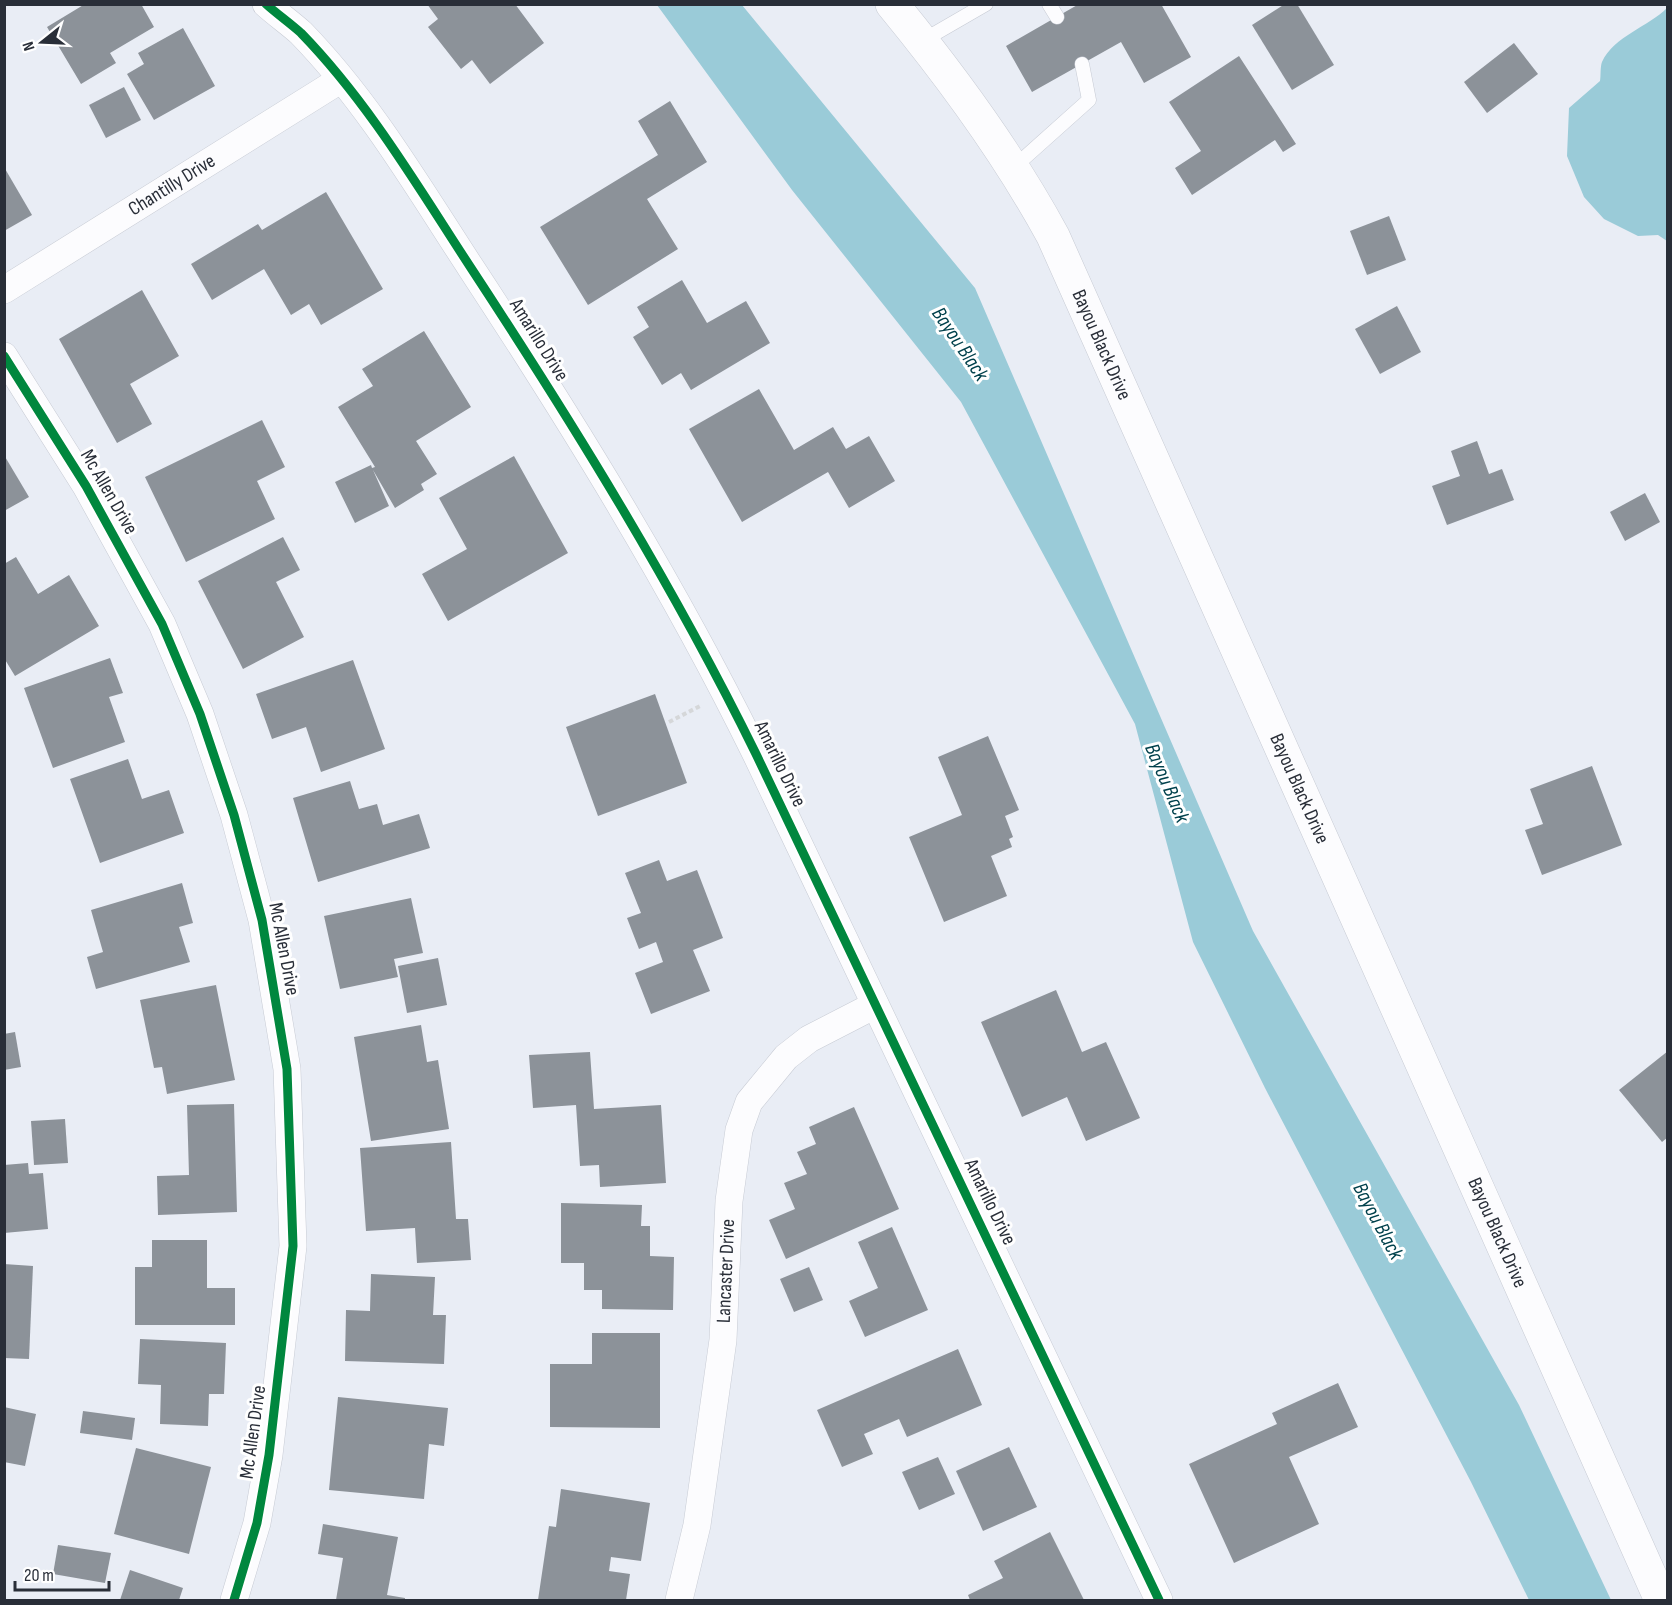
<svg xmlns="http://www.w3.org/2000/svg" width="1672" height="1605" viewBox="0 0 1672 1605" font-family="'Sofia Sans Condensed',sans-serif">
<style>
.water{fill:#9acbd8}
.building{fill:#8c9299}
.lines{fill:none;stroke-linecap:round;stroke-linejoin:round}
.lane-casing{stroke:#c7cbd4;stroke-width:15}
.street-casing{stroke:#c7cbd4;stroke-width:28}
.secondary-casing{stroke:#c7cbd4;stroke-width:34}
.path{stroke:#d5d7d9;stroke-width:4;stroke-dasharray:4.5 3;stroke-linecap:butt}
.lane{stroke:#fcfcfe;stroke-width:14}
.street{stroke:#fcfcfe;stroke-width:27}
.secondary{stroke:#fcfcfe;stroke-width:33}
.cycleway-casing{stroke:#fff;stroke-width:13}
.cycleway{stroke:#00873e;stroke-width:9}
.labels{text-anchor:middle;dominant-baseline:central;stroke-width:6;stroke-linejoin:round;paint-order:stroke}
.street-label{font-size:20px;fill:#292e38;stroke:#fff}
.water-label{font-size:21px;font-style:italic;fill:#00414c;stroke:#fff}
</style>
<rect width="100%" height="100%" fill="#e9edf5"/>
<g class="water">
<polygon points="657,5 742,5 975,288 1253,931 1519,1405 1611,1600 1529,1600 1471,1482 1265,1088 1193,942 1135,724 961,402 792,190"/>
<path d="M1667,8v233l-9,-6 -20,1 -34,-17 -20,-22 -17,-41 2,-48 31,-27c1,-5 0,-14 2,-19 12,-26 46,-35 65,-54z"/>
</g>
<g class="building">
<polygon points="85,4 141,4 154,27 110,53 116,63 81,84 47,27"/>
<polygon points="427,4 515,4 544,43 490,84 472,60 461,69 428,27 438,19"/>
<polygon points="1079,4 1161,4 1191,57 1144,83 1121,42 1032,92 1006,46"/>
<polygon points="1285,4 1297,4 1334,65 1292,90 1252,25"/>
<polygon points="183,28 215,86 154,120 127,74 144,64 138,53"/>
<polygon points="1514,43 1538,74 1487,113 1464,82"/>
<polygon points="1239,56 1296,144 1283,152 1275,140 1192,195 1175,168 1201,151 1169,102"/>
<polygon points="124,87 141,120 106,138 89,105"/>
<polygon points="670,101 707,162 647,199 678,249 588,305 540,227 658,155 638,121"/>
<polygon points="4,167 32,215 4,231"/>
<polygon points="326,192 383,289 321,325 309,304 291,315 264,269 212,300 191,264 258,224 262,230"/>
<polygon points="1389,216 1406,260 1367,275 1350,231"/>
<polygon points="682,280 707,323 746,301 770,343 691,390 681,373 662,385 633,337 649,327 637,307"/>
<polygon points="142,290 179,356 130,384 152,424 117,443 59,339"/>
<polygon points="1397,306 1421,352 1380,374 1355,329"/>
<polygon points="424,331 471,407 416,441 437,474 421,484 424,490 395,508 373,470 389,506 355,523 335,482 371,465 372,468 375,467 338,407 373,386 362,369"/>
<polygon points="759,389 794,450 833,427 846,449 869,436 895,481 849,508 828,472 742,522 689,429"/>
<polygon points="262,420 285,467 257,481 275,519 186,562 145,477"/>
<polygon points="1477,441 1489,474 1502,469 1514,500 1447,525 1432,486 1460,476 1451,451"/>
<polygon points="4,455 29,497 4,511"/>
<polygon points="514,456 568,553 448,621 422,574 467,549 439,498"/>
<polygon points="1645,493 1660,522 1625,541 1610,512"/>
<polygon points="283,537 300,570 276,582 304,637 243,669 198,581"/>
<polygon points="16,557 38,594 69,575 99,626 15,676 4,658 4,564"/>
<polygon points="110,658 123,693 109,697 125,742 53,768 24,688"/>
<polygon points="353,660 385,749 321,772 306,727 272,739 256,694"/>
<polygon points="655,694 687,783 598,816 566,727"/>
<polygon points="988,736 1019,810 1005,816 1013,837 1009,839 1012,847 991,856 1007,896 944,922 909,837 962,815 938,757"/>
<polygon points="128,759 142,799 169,790 184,833 100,863 70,779"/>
<polygon points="1592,766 1622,845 1542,875 1525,830 1543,824 1530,789"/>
<polygon points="350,781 359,809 377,804 383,825 419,814 430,848 318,882 293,798"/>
<polygon points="659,860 667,881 697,870 723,938 693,950 710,991 651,1014 635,973 663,962 656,942 639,949 627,918 641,913 625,873"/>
<polygon points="182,883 193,923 179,927 190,962 96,989 87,957 103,952 91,910"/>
<polygon points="411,898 423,953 394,959 398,977 340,989 324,916"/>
<polygon points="438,958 447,1005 407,1013 398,966"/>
<polygon points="216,985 235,1080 167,1094 162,1067 154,1068 140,1000"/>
<polygon points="1056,990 1082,1052 1106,1042 1140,1118 1086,1141 1067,1097 1022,1117 981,1022"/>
<polygon points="421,1025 427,1062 438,1060 449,1129 371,1141 354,1037"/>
<polygon points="15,1032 21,1067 4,1070 4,1034"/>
<polygon points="1668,1051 1668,1137 1662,1142 1619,1090"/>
<polygon points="590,1052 594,1109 661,1105 666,1183 600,1187 599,1165 580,1166 576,1105 533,1108 529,1055"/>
<polygon points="234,1104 237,1212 158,1215 157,1176 189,1175 187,1105"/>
<polygon points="854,1107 899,1209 786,1259 769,1220 795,1209 784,1183 807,1174 797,1152 816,1144 809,1127"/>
<polygon points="65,1119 68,1163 34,1165 31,1121"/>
<polygon points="451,1142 456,1219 468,1219 471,1260 417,1263 415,1228 366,1231 360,1148"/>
<polygon points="28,1163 29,1174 43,1173 48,1229 4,1233 4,1165"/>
<polygon points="561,1203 642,1205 641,1226 650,1226 650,1256 674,1257 673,1310 602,1309 602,1290 584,1290 584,1263 561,1263"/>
<polygon points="892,1227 928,1310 865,1337 849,1301 878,1288 858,1242"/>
<polygon points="152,1240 207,1240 207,1288 235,1288 235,1325 135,1325 135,1267 152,1267"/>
<polygon points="4,1264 33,1266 29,1359 4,1358"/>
<polygon points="809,1267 823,1300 794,1312 780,1279"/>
<polygon points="371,1274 435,1277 433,1315 446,1315 444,1364 345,1361 346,1310 370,1311"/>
<polygon points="592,1333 660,1333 660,1428 550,1427 550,1364 592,1364"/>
<polygon points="140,1339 226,1343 224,1394 209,1394 208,1426 160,1424 161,1385 138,1384"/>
<polygon points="958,1349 982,1405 907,1437 899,1419 864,1434 873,1454 842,1467 817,1410"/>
<polygon points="1338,1383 1358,1427 1289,1457 1319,1524 1234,1563 1189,1464 1277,1424 1272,1413"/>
<polygon points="338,1397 448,1408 444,1446 429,1444 424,1499 329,1490"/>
<polygon points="4,1407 36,1414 25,1466 4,1462"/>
<polygon points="83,1411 135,1418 132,1440 80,1433"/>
<polygon points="1009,1447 1037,1507 983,1531 956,1471"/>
<polygon points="136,1448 211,1467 189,1554 114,1534"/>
<polygon points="938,1457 955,1494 919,1510 902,1472"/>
<polygon points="561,1489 650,1503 641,1561 611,1557 609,1571 630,1574 626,1600 538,1600 549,1526 556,1527"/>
<polygon points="323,1524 398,1537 387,1595 405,1598 405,1600 336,1600 343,1558 318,1554"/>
<polygon points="1050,1532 1084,1600 970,1600 968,1595 1003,1578 994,1561"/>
<polygon points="58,1545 111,1553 105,1583 53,1574"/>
<polygon points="130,1570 183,1588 179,1600 120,1600"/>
</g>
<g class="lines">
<defs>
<g id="lane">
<polyline points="1049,4 1057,17"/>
<polyline points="922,41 986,4"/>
<polyline points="1013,168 1089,100 1082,64"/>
</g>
<g id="street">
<path d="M266,4c11,10 24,19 35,29 68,70 117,154 170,235 103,157 202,317 285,486l403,846"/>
<path id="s1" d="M4,290l336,-210"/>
<polyline points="4,356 86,486 162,624 200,714 234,815 262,920 287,1069 293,1246 269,1455 257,1523 234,1600"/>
<path id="s2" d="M679,1600l18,-75 26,-185 6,-139 10,-71 10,-28 37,-45 23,-18 66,-34"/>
</g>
<g id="secondary">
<path id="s3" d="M892,4c60,73 116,149 161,232l608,1364"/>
</g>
</defs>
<use href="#lane" class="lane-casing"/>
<use href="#street" class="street-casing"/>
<use href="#secondary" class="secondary-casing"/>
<polyline class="path" points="669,722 700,706"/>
<use href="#lane" class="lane"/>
<use href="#street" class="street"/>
<use href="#secondary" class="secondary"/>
<defs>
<g id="cycleway">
<path d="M266,4c11,10 24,19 35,29 68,70 117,154 170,235 103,157 202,317 285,486l403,846"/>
<polyline points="4,356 86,486 162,624 200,714 234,815 262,920 287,1069 293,1246 269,1455 257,1523 234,1600"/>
</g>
</defs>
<use href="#cycleway" class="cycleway-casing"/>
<use href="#cycleway" class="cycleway"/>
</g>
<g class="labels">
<g class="street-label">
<text stroke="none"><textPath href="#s1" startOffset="198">Chantilly Drive</textPath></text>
<text transform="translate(539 340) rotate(58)">Amarillo Drive</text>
<text stroke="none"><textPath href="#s3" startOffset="402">Bayou Black Drive</textPath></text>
<text transform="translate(109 492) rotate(60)">Mc Allen Drive</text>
<text transform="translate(780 764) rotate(64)">Amarillo Drive</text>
<text stroke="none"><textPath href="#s3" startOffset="888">Bayou Black Drive</textPath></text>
<text transform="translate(284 949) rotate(79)">Mc Allen Drive</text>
<text transform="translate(990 1202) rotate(64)">Amarillo Drive</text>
<text stroke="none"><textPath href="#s3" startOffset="1374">Bayou Black Drive</textPath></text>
<text stroke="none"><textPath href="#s2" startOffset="333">Lancaster Drive</textPath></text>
<text transform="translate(253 1432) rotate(-82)">Mc Allen Drive</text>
</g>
<g class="water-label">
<text transform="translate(960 344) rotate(56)">Bayou Black</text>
<text transform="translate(1167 783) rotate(67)">Bayou Black</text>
<text transform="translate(1378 1221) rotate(62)">Bayou Black</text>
</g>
</g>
<rect width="1672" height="1605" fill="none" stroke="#292e38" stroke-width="12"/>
<g transform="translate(42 42) rotate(252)" stroke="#ffffff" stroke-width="4.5" paint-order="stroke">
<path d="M0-4.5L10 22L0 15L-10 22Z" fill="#292e38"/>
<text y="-9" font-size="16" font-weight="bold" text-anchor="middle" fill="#292e38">N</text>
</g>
<path d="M15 1581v9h94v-9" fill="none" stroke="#292e38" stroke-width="3"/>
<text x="24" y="1581" font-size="18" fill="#292e38" stroke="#ffffff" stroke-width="4.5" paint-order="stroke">20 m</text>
</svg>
